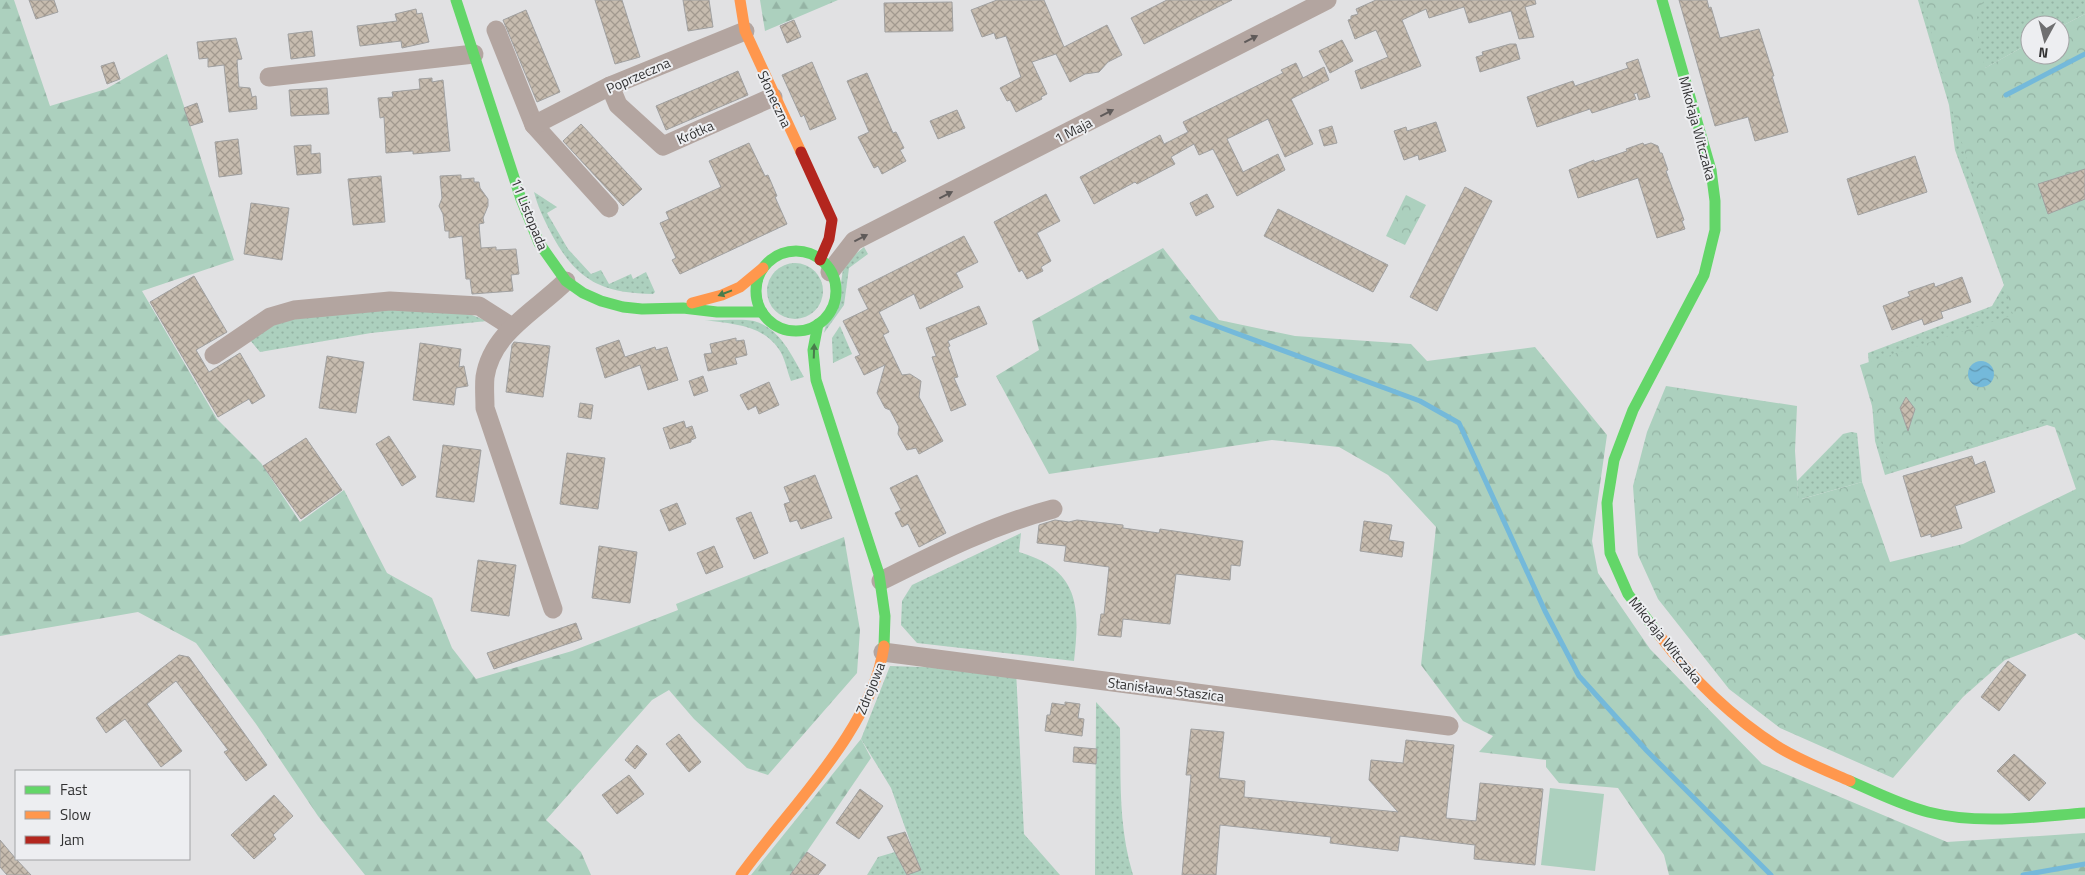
<svg xmlns="http://www.w3.org/2000/svg" width="2085" height="875" viewBox="0 0 2085 875" font-family="'Titillium Web',sans-serif">
<style>
.grass{fill:url(#grass-dots)}
.forest{fill:url(#forest-firs)}
.park{fill:url(#park-crowns)}
.pitch{fill:#acd0be}
.water{fill:url(#water-waves)}
.lines{fill:none;stroke-linecap:round;stroke-linejoin:round}
.stream{stroke:#74b9da;stroke-width:5}
.building{fill:url(#building-cross-hatch);stroke:#a0a0a0}
.street{stroke:#b3a5a0;stroke-width:19}
.fast{stroke:#63d668;stroke-width:11}
.slow{stroke:#ff974d;stroke-width:11}
.jam{stroke:#b3261e;stroke-width:11}
.oneway{fill:#5f5a59}
.oneway2{fill:#487c4b}
.labels{text-anchor:middle;dominant-baseline:central;stroke-width:4;stroke-linejoin:round;paint-order:stroke}
.street-label{font-size:14px;fill:#323233;stroke:#edeef1}
</style>
<defs>
<pattern id="grass-dots" width="8" height="8" patternUnits="userSpaceOnUse" patternTransform="scale(1.25)"><rect width="8" height="8" fill="#acd0be"/><path d="M2 2h.1M6 6h.1" fill="none" stroke="#94b3a4" stroke-width="1.8" stroke-linecap="round"/></pattern>
<pattern id="forest-firs" width="22" height="20" patternUnits="userSpaceOnUse" patternTransform="scale(1.25)"><rect width="22" height="20" fill="#acd0be"/><path d="M5 1l3.5 6h-7zM16 11l3.5 6h-7z" fill="#94b3a4"/></pattern>
<pattern id="park-crowns" width="20" height="18" patternUnits="userSpaceOnUse" patternTransform="scale(1.25)"><rect width="20" height="18" fill="#acd0be"/><path d="M2 6a3 3 0 1 1 6 0M12 15a3 3 0 1 1 6 0" fill="none" stroke="#94b3a4"/></pattern>
<pattern id="water-waves" width="16" height="10" patternUnits="userSpaceOnUse" patternTransform="scale(1.25)"><rect width="16" height="10" fill="#74b9da"/><path d="M0 5q4-4 8 0t8 0" fill="none" stroke="#6097b1"/></pattern>
<pattern id="building-cross-hatch" width="8" height="8" patternUnits="userSpaceOnUse" patternTransform="scale(1.25)"><rect width="8" height="8" fill="#c7bcaf"/><path d="M0 0l8 8M0 8l8-8" fill="none" stroke="#a2998f"/></pattern>
</defs>
<rect width="100%" height="100%" fill="#e1e1e3"/>
<g class="grass">
<polygon points="1918,0 2085,0 2085,14 2060,27 2060,25 2030,25 2030,43 1978,72 2085,432 2060,429 2047,425 1885,475 1875,441 1868,353 1992,306 2004,285 1955,150 1949,105"/>
<path d="M534,192l23,15 -10,6 21,36 23,25 10,-4 8,14 22,-10 2,5 13,-7 9,20 -2,2c-51,-1 -76,-13 -101,-59 -7,-14 -14,-27 -18,-43z"/>
<polygon points="864,247 868,254 849,268 844,305 824,333 826,324 837,311 843,269 847,261"/>
<circle cx="795" cy="291" r="28"/>
<polygon points="353,309 457,309 487,321 371,333 260,352 249,339 280,319"/>
<path d="M704,320c14,1 37,-2 50,1 26,7 38,35 50,56l-13,4c-4,-10 -6,-24 -13,-33 -17,-24 -47,-24 -74,-28z"/>
<polygon points="840,326 852,354 833,363 832,338"/>
<polygon points="1851,432 1857,433 1862,482 1798,500 1797,481 1843,434"/>
<path d="M1021,533l-2,19c61,18 61,55 55,109l-157,-18 -16,-18 1,-24 10,-16z"/>
<polygon points="890,666 1016,670 1024,834 1060,875 867,875 878,857 912,847 891,788 861,739"/>
<path d="M1096,702l24,26c1,51 -2,97 13,147h-38z"/>
</g>
<g class="forest">
<polygon points="0,0 14,0 50,106 106,89 167,54 234,260 142,291 217,419 261,463 300,522 344,490 387,573 432,598 452,648 476,679 572,651 678,610 676,604 844,537 860,630 857,673 768,775 747,768 694,719 669,690 652,700 546,820 581,852 591,875 365,875 318,816 256,724 196,643 138,612 0,636"/>
<polygon points="760,0 838,0 765,31"/>
<polygon points="1163,248 1219,320 1295,336 1411,344 1427,361 1535,347 1607,435 1592,541 1598,573 1650,649 1762,764 1947,842 2085,833 2085,875 1669,875 1664,855 1618,788 1559,783 1546,767 1546,760 1479,752 1493,736 1463,721 1421,665 1436,527 1388,475 1339,447 1272,440 1049,474 996,376 1039,350 1032,321"/>
<polygon points="861,739 871,758 791,875 751,875"/>
</g>
<g class="park">
<polygon points="1923,0 1984,0 1977,13 1978,37 1985,68 2030,43 2030,55 2060,55 2060,27 2085,14 2085,640 2076,633 2005,660 1963,697 1893,778 1780,728 1729,689 1658,599 1638,555 1633,486 1647,432 1666,386 1797,406 1795,451 1798,497 1802,499 1862,482 1890,562 1963,544 2076,489 2052,419 1891,471 1860,365 2013,315 1949,99"/>
<polygon points="1406,195 1426,205 1405,245 1386,236"/>
</g>
<polygon class="pitch" points="1550,788 1604,794 1595,871 1541,865"/>
<circle class="water" cx="1981" cy="374" r="13"/>
<g class="lines">
<g class="stream">
<polyline points="2006,95 2085,54"/>
<polyline points="1192,317 1420,401 1459,423 1545,611 1579,676 1647,751 1771,875"/>
<polyline points="2023,875 2085,864"/>
</g>
</g>
<g class="building">
<polygon points="29,0 54,0 58,12 36,19"/>
<polygon points="595,0 622,0 640,57 615,64"/>
<polygon points="683,0 709,0 713,27 688,31"/>
<polygon points="997,0 1044,0 1064,47 1107,25 1122,55 1108,62 1099,72 1085,74 1070,82 1056,54 1032,62 1047,94 1041,97 1042,99 1016,112 1010,100 1007,101 1000,88 1021,77 1006,36 996,39 994,33 982,37 971,10"/>
<polygon points="1167,0 1232,0 1144,44 1131,18"/>
<polygon points="1376,0 1535,0 1536,4 1525,7 1534,37 1519,39 1511,11 1469,23 1464,7 1429,18 1426,9 1402,20 1421,66 1361,89 1355,71 1388,57 1376,30 1355,39 1348,20 1351,19 1351,16 1358,14 1356,9"/>
<polygon points="1679,0 1707,0 1709,8 1711,7 1720,38 1759,29 1774,76 1772,76 1788,132 1755,141 1748,117 1715,126"/>
<polygon points="952,2 953,31 885,32 884,3"/>
<polygon points="416,9 417,14 422,13 429,42 402,48 401,41 360,46 357,26 397,21 395,14"/>
<polygon points="526,10 560,92 537,102 503,20"/>
<polygon points="794,20 801,37 787,43 780,26"/>
<polygon points="312,31 315,56 291,59 288,34"/>
<polygon points="236,38 242,59 237,60 239,87 250,88 252,97 256,96 257,109 229,112 224,65 208,67 208,58 199,59 197,42"/>
<polygon points="1342,40 1353,61 1330,73 1319,51"/>
<polygon points="1510,44 1516,44 1520,59 1480,72 1476,57 1483,55 1482,52"/>
<polygon points="1638,59 1650,97 1639,100 1637,93 1634,94 1636,99 1592,113 1590,109 1537,127 1527,97 1573,81 1575,86 1628,68 1626,63"/>
<polygon points="114,62 120,79 107,84 101,66"/>
<polygon points="812,62 836,119 810,130 804,115 801,117 782,75"/>
<polygon points="1296,63 1303,78 1324,67 1329,80 1291,99 1313,144 1285,157 1268,119 1227,139 1243,172 1278,154 1285,170 1237,196 1213,149 1199,155 1194,144 1171,157 1175,164 1137,184 1135,182 1094,204 1080,177 1160,135 1164,144 1188,132 1183,122 1283,73 1281,70"/>
<polygon points="738,71 748,95 666,130 656,106"/>
<polygon points="867,73 893,133 896,132 904,148 900,150 906,161 882,174 878,166 874,168 858,137 869,132 847,81"/>
<polygon points="432,78 432,82 443,80 450,151 413,154 413,151 386,153 384,117 380,118 378,98 393,97 392,92 420,89 419,79"/>
<polygon points="327,88 329,114 291,116 289,90"/>
<polygon points="197,103 203,122 190,126 184,108"/>
<polygon points="957,110 965,128 938,139 930,121"/>
<polygon points="1436,122 1446,151 1419,160 1418,155 1404,160 1394,131 1406,127 1407,131"/>
<polygon points="581,124 642,189 623,206 563,141"/>
<polygon points="1332,126 1337,143 1324,146 1319,130"/>
<polygon points="238,139 242,174 219,177 215,142"/>
<polygon points="749,143 765,176 768,175 777,196 775,197 787,224 680,274 672,260 676,258 660,223 669,219 666,212 721,187 709,161"/>
<polygon points="1643,143 1644,145 1651,143 1658,146 1660,153 1662,153 1668,170 1666,171 1684,220 1682,221 1685,229 1657,238 1638,178 1578,198 1569,170 1594,160 1594,162 1627,151 1626,149"/>
<polygon points="311,145 311,154 320,153 321,173 297,175 294,146"/>
<polygon points="1915,156 1927,192 1858,215 1847,179"/>
<polygon points="2085,169 2085,199 2048,214 2038,184"/>
<polygon points="461,175 461,179 474,178 474,182 479,182 480,188 488,199 488,206 483,218 484,223 479,224 481,248 496,247 496,250 516,249 519,274 511,275 513,291 472,294 470,279 466,279 462,236 449,238 449,231 445,231 443,214 439,206 442,198 440,176"/>
<polygon points="381,176 385,222 353,225 348,179"/>
<polygon points="1465,187 1492,201 1437,311 1410,297"/>
<polygon points="1046,194 1060,221 1037,233 1051,261 1041,267 1043,271 1027,279 1022,270 1019,272 994,222"/>
<polygon points="1207,194 1214,207 1196,216 1190,203"/>
<polygon points="251,203 289,208 282,260 244,254"/>
<polygon points="1278,209 1388,265 1373,292 1264,236"/>
<polygon points="964,236 978,262 956,273 963,287 920,309 914,294 879,312 889,332 883,335 902,375 910,374 921,381 919,397 943,441 919,454 916,448 907,450 898,434 899,427 890,410 885,408 877,393 885,365 864,375 855,357 860,355 843,321 868,309 858,289"/>
<polygon points="194,276 227,332 196,350 209,372 240,353 265,396 252,404 249,399 218,417 150,302"/>
<polygon points="1962,277 1971,302 1941,312 1943,318 1924,325 1922,319 1892,330 1883,306 1910,296 1908,292 1934,283 1935,287"/>
<polygon points="979,306 987,324 948,341 950,346 948,347 958,377 954,378 966,405 951,411 932,357 936,356 926,328"/>
<polygon points="736,338 736,341 744,340 747,355 735,358 737,364 708,371 704,354 712,353 710,344"/>
<polygon points="619,340 625,357 655,347 656,350 667,347 678,380 648,390 640,365 605,378 596,348"/>
<polygon points="514,342 550,346 543,397 506,392 512,345"/>
<polygon points="420,343 461,349 459,367 464,366 468,386 456,388 454,405 413,400"/>
<polygon points="327,356 364,362 356,413 319,408"/>
<polygon points="703,376 708,391 694,396 689,381"/>
<polygon points="769,382 779,405 759,414 756,406 748,410 740,395"/>
<polygon points="1906,397 1915,409 1908,431 1900,408"/>
<polygon points="580,403 593,405 591,419 578,417"/>
<polygon points="684,421 686,428 692,426 696,438 691,440 691,442 670,449 663,428"/>
<polygon points="389,436 416,477 402,486 376,444"/>
<polygon points="306,438 342,490 301,519 263,466"/>
<polygon points="443,445 481,450 474,502 436,497"/>
<polygon points="567,453 605,458 598,509 560,504"/>
<polygon points="1972,456 1975,465 1985,461 1995,492 1955,506 1962,528 1931,537 1931,534 1921,537 1903,476"/>
<polygon points="815,475 832,518 801,529 797,520 790,522 784,504 790,502 784,487"/>
<polygon points="917,475 946,533 919,547 908,524 902,527 895,513 901,510 890,488"/>
<polygon points="677,503 686,524 669,531 660,510"/>
<polygon points="751,512 768,553 754,559 736,518"/>
<polygon points="1055,520 1069,522 1077,520 1123,525 1123,528 1159,533 1160,529 1243,541 1240,566 1231,565 1230,580 1176,574 1170,624 1123,619 1121,637 1098,635 1101,614 1104,614 1109,567 1064,561 1066,546 1037,543 1039,525"/>
<polygon points="1364,521 1392,525 1389,540 1404,542 1402,557 1360,551"/>
<polygon points="599,546 637,552 630,603 592,598"/>
<polygon points="714,546 723,567 706,574 697,553"/>
<polygon points="478,560 516,565 509,616 471,611"/>
<polygon points="576,623 582,639 494,669 487,653"/>
<polygon points="179,655 189,657 267,765 246,781 224,752 228,750 176,681 147,704 182,751 161,767 125,719 106,733 96,718"/>
<polygon points="2008,661 2026,675 1999,711 1981,697"/>
<polygon points="1065,702 1080,704 1078,718 1084,719 1082,736 1045,731 1047,715 1050,715 1052,703 1065,705"/>
<polygon points="1191,729 1224,732 1219,778 1245,781 1244,797 1398,812 1369,780 1371,760 1403,763 1406,740 1454,745 1446,818 1476,821 1480,783 1543,789 1535,865 1474,859 1475,845 1400,836 1398,851 1330,843 1331,837 1220,825 1216,875 1182,875 1191,775 1186,775"/>
<polygon points="679,734 701,762 689,772 666,744"/>
<polygon points="637,745 647,754 635,769 625,760"/>
<polygon points="1074,747 1097,749 1096,764 1073,762"/>
<polygon points="2014,754 2046,783 2029,801 1997,771"/>
<polygon points="629,775 644,794 617,814 602,795"/>
<polygon points="860,789 883,806 859,839 836,823"/>
<polygon points="274,795 293,816 273,835 276,839 254,859 231,835"/>
<polygon points="905,832 921,870 907,875 887,837"/>
<polygon points="0,840 16,859 31,875 7,875 0,867"/>
<polygon points="807,852 826,865 818,875 790,875"/>
</g>
<g class="lines">
<g class="street">
<polyline points="496,30 534,125 609,208"/>
<polyline points="269,77 474,54"/>
<polyline points="610,86 618,105 663,146 773,97"/>
<polyline points="534,125 610,86 745,31"/>
<polyline points="830,272 854,241 1327,0"/>
<polyline points="214,355 270,317 294,310 390,301 479,306 512,327"/>
<path d="M881,581c56,-28 111,-56 172,-72"/>
<path d="M553,609l-68,-201c0,-10 -1,-21 0,-31 7,-45 51,-66 81,-96"/>
<polyline points="883,652 1449,726"/>
</g>
<g class="fast">
<polyline points="456,0 521,199 539,243 566,281 583,293 601,301 623,307 642,309 683,308 717,312 762,312"/>
<circle cx="796" cy="291" r="40"/>
<polyline points="818,324 813,350 816,380 879,574 885,616 884,646"/>
<polyline points="1660,636 1628,594 1610,553 1607,503 1614,460 1633,410 1704,275 1715,230 1715,201 1711,170 1662,0"/>
<path d="M1850,781c25,11 51,24 78,31 51,13 105,5 157,1"/>
</g>
<g class="slow">
<polyline points="740,0 745,31 801,152"/>
<polyline points="692,303 722,295 740,287 763,268"/>
<path d="M1660,636c33,44 74,83 120,112 22,13 47,23 70,33"/>
<path d="M741,875c48,-67 131,-145 143,-229"/>
</g>
<polyline class="jam" points="801,152 832,220 829,239 820,260"/>
</g>
<defs><path id="oneway-solid" d="M-6-.8H1V-3.2L6.5 0L1 3.2V.8H-6Z" transform="scale(1.25)"/></defs>
<g class="oneway">
<use href="#oneway-solid" transform="translate(1251 39) rotate(-27)"/>
<use href="#oneway-solid" transform="translate(1107 113) rotate(-27)"/>
<use href="#oneway-solid" transform="translate(946 195) rotate(-27)"/>
<use href="#oneway-solid" transform="translate(861 238) rotate(-27)"/>
</g>
<g class="oneway2">
<use href="#oneway-solid" transform="translate(725 293) rotate(159)"/>
<use href="#oneway-solid" transform="translate(814 351) rotate(-88)"/>
</g>
<g class="labels">
<g class="street-label">
<text transform="translate(638 75) rotate(-24)">Poprzeczna</text>
<text transform="translate(775 99) rotate(65)">Słoneczna</text>
<text transform="translate(1698 128) rotate(75)">Mikołaja Witczaka</text>
<text transform="translate(1073 130) rotate(-27)">1 Maja</text>
<text transform="translate(695 132) rotate(-24)">Krótka</text>
<text transform="translate(530 214) rotate(68)">11 Listopada</text>
<text transform="translate(1666 640) rotate(51)">Mikołaja Witczaka</text>
<text transform="translate(870 688) rotate(-68)">Zdrojowa</text>
<text transform="translate(1166 689) rotate(7)">Stanisława Staszica</text>
</g>
</g>
<rect x="15" y="770" width="175" height="90" fill="#edeef1" stroke="#a2a3a5"/>
<rect x="25" y="786" width="25" height="8" fill="#63d668" stroke="#a2a3a5"/>
<text x="60" y="795" font-size="15" fill="#323233">Fast</text>
<rect x="25" y="811" width="25" height="8" fill="#ff974d" stroke="#a2a3a5"/>
<text x="60" y="820" font-size="15" fill="#323233">Slow</text>
<rect x="25" y="836" width="25" height="8" fill="#b3261e" stroke="#a2a3a5"/>
<text x="60" y="845" font-size="15" fill="#323233">Jam</text>
<g transform="translate(2045 40) rotate(187)"><circle r="24" fill="#edeef1" stroke="#a2a3a5"/>
<path d="M0-4L9 19L0 12L-9 19Z" fill="#6f6f71"/>
<text y="-8" font-size="14" font-weight="bold" text-anchor="middle" fill="#323233">N</text>
</g>
</svg>
